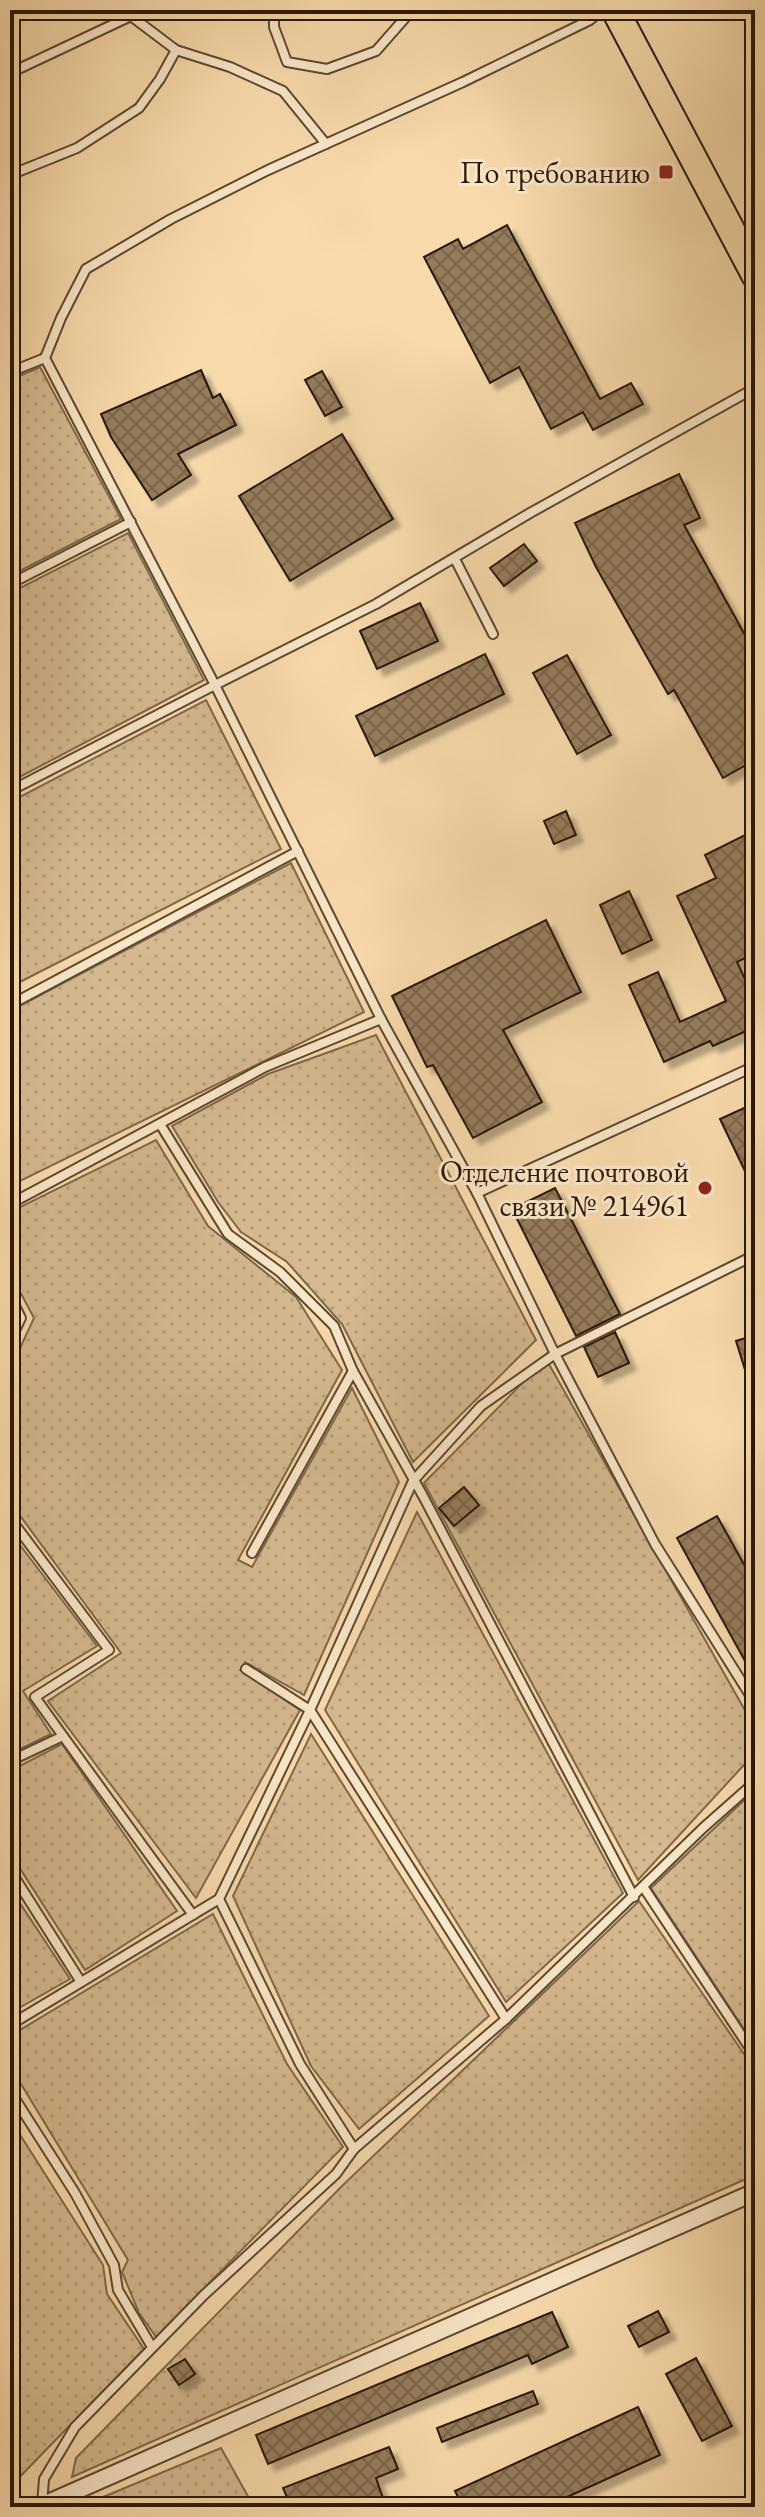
<svg xmlns="http://www.w3.org/2000/svg" width="765" height="2517" viewBox="0 0 765 2517" font-family="'EB Garamond',serif">
<style>
.park{fill:url(#park-dots);stroke:#80684a;stroke-width:2}
.building{fill:url(#building-cross-hatch);stroke:#2a1705;stroke-width:2;filter:url(#shadow)}
.lines{fill:none;stroke-linecap:round;stroke-linejoin:round}
.lane-casing{stroke:#5e482f;stroke-width:12}
.street-casing{stroke:#5e482f;stroke-width:20}
.primary-casing{stroke:#2a1705;stroke-width:30}
.lane{stroke:#fae7c9;stroke-width:8}
.street{stroke:#fae7c9;stroke-width:16}
.primary{stroke:#f8daac;stroke-width:26}
.poi-dot{fill:#8f2418;stroke:#fae7c9;stroke-width:3}
.labels{text-anchor:middle;dominant-baseline:central;stroke-width:6;stroke-linejoin:round;paint-order:stroke}
.poi-label{font-size:30px;fill:#2a1705;stroke:#fae7c9;text-anchor:end}
</style>
<defs>
<pattern id="park-dots" width="8" height="8" patternUnits="userSpaceOnUse" patternTransform="scale(2)"><rect width="8" height="8" fill="#d5b990"/><path d="M2 2h.1M6 6h.1" fill="none" stroke="#b79e7b" stroke-width="1.8" stroke-linecap="round"/></pattern>
<pattern id="building-cross-hatch" width="8" height="8" patternUnits="userSpaceOnUse" patternTransform="scale(2)"><rect width="8" height="8" fill="#957c5c"/><path d="M0 0l8 8M0 8l8-8" fill="none" stroke="#7a654a"/></pattern>
<filter id="shadow"><feDropShadow dx="7" dy="7" stdDeviation="2" flood-color="#0004"/></filter>
</defs>
<rect width="100%" height="100%" fill="#f8daac"/>
<filter id="stains"><feTurbulence type="fractalNoise" baseFrequency=".0025" numOctaves="4"/><feColorMatrix values="0 0 0 0 .2 0 0 0 0 .09 0 0 0 0 .02 0 0 0 .5 -.17"/></filter>
<radialGradient id="worn" r=".72"><stop offset=".6" stop-color="#630" stop-opacity="0"/><stop offset="1" stop-color="#630" stop-opacity=".3"/></radialGradient>
<g class="park">
<polygon points="40,367 121,519 10,576 10,380"/>
<polygon points="128,533 204,680 10,782 10,593"/>
<polygon points="206,700 281,849 10,987 10,802"/>
<polygon points="291,863 364,1012 10,1186 10,1011"/>
<polygon points="376,1035 536,1340 413,1462 342,1324 287,1262 241,1232 218,1202 172,1126 268,1074"/>
<polygon points="156,1140 208,1226 296,1297 342,1370 238,1560 252,1567 352,1388 399,1482 304,1695 245,1662 240,1670 300,1710 196,1898 48,1701 121,1653 10,1502 10,1362 16,1357 34,1318 10,1273 10,1212"/>
<polygon points="546,1359 755,1728 755,1753 638,1880 424,1483"/>
<polygon points="417,1512 623,1893 506,2002 325,1710"/>
<polygon points="10,1532 97,1646 23,1691 51,1734 10,1754"/>
<polygon points="311,1734 489,2016 359,2129 311,2066 233,1896"/>
<polygon points="62,1744 177,1911 85,1970 10,1853 10,1771"/>
<polygon points="755,1790 755,2046 651,1888"/>
<polygon points="10,1888 70,1979 10,2013"/>
<polygon points="639,1901 755,2070 755,2175 72,2477 76,2458 340,2188"/>
<polygon points="213,1914 287,2064 343,2147 156,2337 139,2313 122,2272 128,2260 10,2066 10,2036"/>
<polygon points="10,2119 103,2265 107,2294 144,2349 10,2487"/>
<polygon points="221,2448 254,2507 79,2507"/>
</g>
<g class="building">
<polygon points="507,225 600,399 631,383 643,404 593,430 583,412 551,429 519,367 490,383 424,257 458,239 463,249"/>
<polygon points="201,370 213,398 220,394 236,425 178,454 191,475 152,500 111,437 101,414"/>
<polygon points="322,371 342,407 325,416 305,380"/>
<polygon points="342,434 393,519 290,581 239,496"/>
<polygon points="679,474 700,518 684,525 755,653 755,760 723,778 674,690 668,694 596,567 575,523"/>
<polygon points="524,544 537,561 504,586 490,568"/>
<polygon points="420,603 438,641 377,669 360,631"/>
<polygon points="485,654 504,694 375,756 356,716"/>
<polygon points="567,655 611,735 577,754 533,673"/>
<polygon points="566,811 576,835 554,844 544,821"/>
<polygon points="755,830 755,953 737,962 750,990 755,988 755,1027 713,1046 710,1041 664,1062 629,985 658,972 680,1022 726,1001 677,896 716,878 705,855"/>
<polygon points="629,891 652,940 622,954 600,905"/>
<polygon points="546,920 581,992 503,1030 542,1102 473,1138 433,1065 427,1067 392,996"/>
<polygon points="755,1103 755,1192 720,1119"/>
<polygon points="555,1188 620,1314 576,1336 512,1209"/>
<polygon points="615,1332 629,1363 598,1377 584,1347"/>
<polygon points="755,1335 755,1391 752,1392 736,1341"/>
<polygon points="464,1487 479,1505 454,1526 439,1508"/>
<polygon points="717,1516 755,1584 755,1679 677,1538"/>
<polygon points="658,2311 669,2332 639,2347 628,2326"/>
<polygon points="552,2312 568,2347 532,2364 528,2355 268,2464 256,2435"/>
<polygon points="696,2358 732,2426 702,2441 666,2374"/>
<polygon points="185,2359 195,2374 179,2385 168,2369"/>
<polygon points="533,2391 538,2404 442,2442 437,2428"/>
<polygon points="638,2407 660,2455 545,2507 463,2507 455,2491"/>
<polygon points="389,2447 398,2469 376,2478 386,2507 291,2507 283,2488"/>
</g>
<g class="lines">
<defs>
<g id="lane">
<polyline points="137,10 131,16 176,50 230,67 283,91 326,144"/>
<polyline points="274,10 274,27 287,62 327,69 376,51 412,10"/>
<polyline points="10,73 131,16"/>
<polyline points="10,175 77,148 139,108 160,79 176,50"/>
<polyline points="45,358 61,318 86,269 171,219 268,170 463,82 590,20 602,10"/>
<polyline points="10,372 45,358 215,685 381,1019 265,1067 10,1204"/>
<polyline points="455,559 493,634"/>
<polyline points="10,584 131,522"/>
<polyline points="10,791 215,685 376,604 530,513 755,388"/>
<polyline points="10,1005 298,851"/>
<polyline points="381,1019 477,1193 555,1354 655,1544 755,1703"/>
<polyline points="160,1124 228,1234 280,1272 334,1326 353,1371 423,1496 634,1897"/>
<polyline points="477,1193 755,1066"/>
<polyline points="10,1296 21,1318 10,1341"/>
<polyline points="10,1518 109,1650 35,1697 63,1736"/>
<polyline points="252,1553 353,1371"/>
<polyline points="246,1669 310,1710 506,2019"/>
<polyline points="10,1761 63,1736 193,1915"/>
<polyline points="10,1870 81,1982"/>
<polyline points="644,1888 755,2056"/>
<polyline points="10,2025 219,1899"/>
<polyline points="10,2091 75,2193 114,2265 118,2290 152,2347"/>
<polyline points="354,2149 300,2064 219,1899 310,1710 413,1481 481,1406 555,1354 755,1255"/>
<polyline points="42,2505 44,2479 75,2427 204,2295 336,2174 354,2149 506,2019 703,1828 755,1782"/>
</g>
<polyline id="street" points="39,2507 755,2192"/>
<polyline id="primary" points="615,10 755,275"/>
</defs>
<use href="#lane" class="lane-casing"/>
<use href="#street" class="street-casing"/>
<use href="#primary" class="primary-casing"/>
<use href="#lane" class="lane"/>
<use href="#street" class="street"/>
<use href="#primary" class="primary"/>
</g>
<g class="poi-dot">
<rect x="658" y="164" width="16" height="16" rx="4"/>
<circle cx="705" cy="1188" r="8"/>
</g>
<g class="labels">
<g class="poi-label">
<text x="650" y="172">По требованию</text>
<text x="689" y="1171">Отделение почтовой<tspan x="689" dy="34">связи № 214961</tspan></text>
</g>
</g>
<rect width="765" height="2517" fill="none" stroke="#f8daac" stroke-width="40"/>
<rect x="12" y="12" width="741" height="2493" fill="none" stroke="#2a1705" stroke-width="4"/>
<rect x="20" y="20" width="725" height="2477" fill="none" stroke="#2a1705" stroke-width="2"/>
<rect width="100%" height="100%" filter="url(#stains)"/>
<rect width="100%" height="100%" fill="url(#worn)"/>
</svg>
